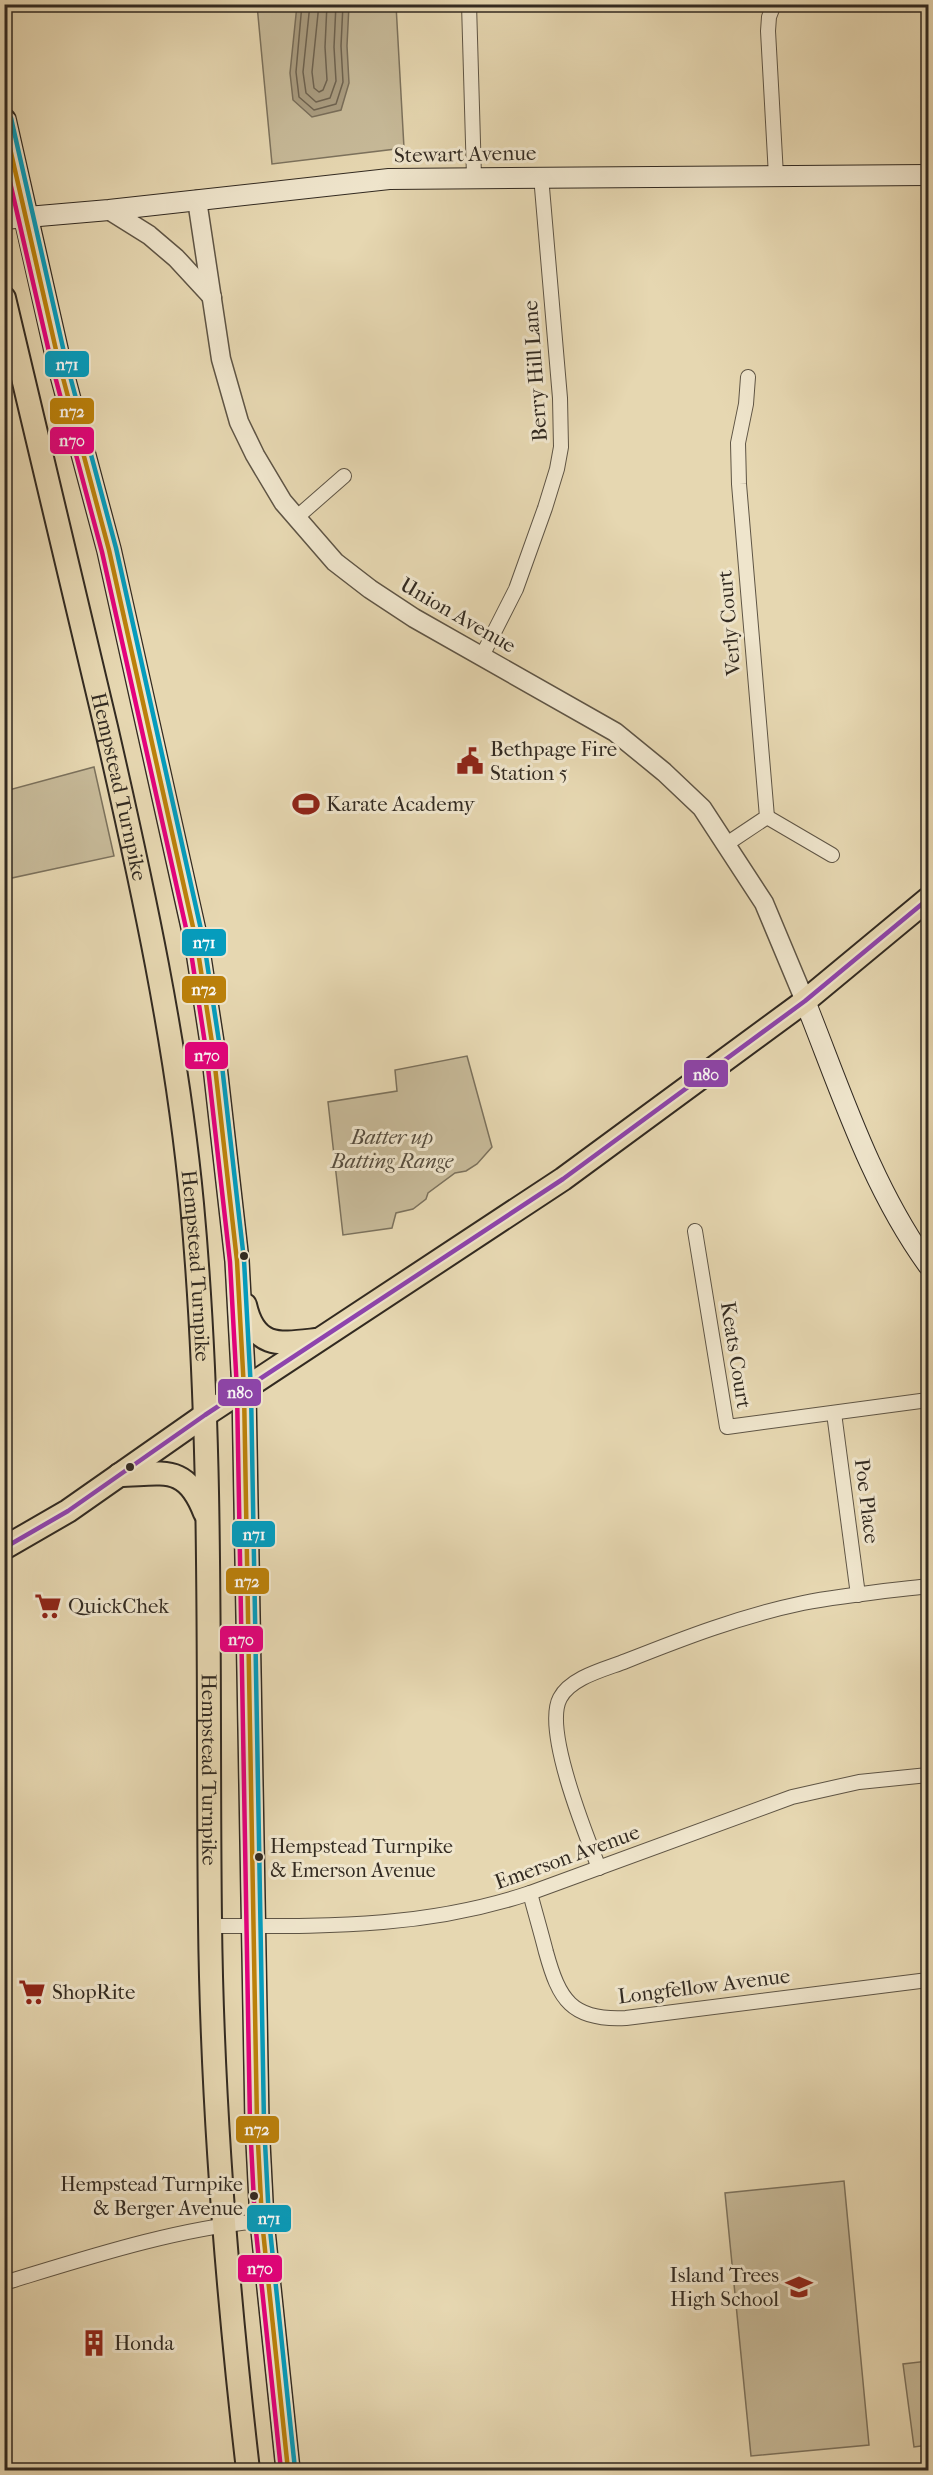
<svg xmlns="http://www.w3.org/2000/svg" width="933" height="2475" viewBox="0 0 933 2475" font-family="'IM FELL French Canon',serif">
<style>
.green{fill:#c7ba99;stroke:#7c725d;stroke-width:1.5}
.water{fill:#a99c80;stroke:#796e5a;stroke-width:1.5}
.lines{fill:none;stroke-linecap:round;stroke-linejoin:round}
.shore{stroke:#6e6350;stroke-width:1.5}
.minor-casing{stroke:#5f5545;stroke-width:16}
.tertiary-casing{stroke:#5f5545;stroke-width:21}
.secondary-casing{stroke:#322a21;stroke-width:22}
.primary-casing{stroke:#322a21;stroke-width:26}
.minor{stroke:#efe5cc;stroke-width:14}
.tertiary{stroke:#efe5cc;stroke-width:18}
.secondary{stroke:#efe5cc;stroke-width:20}
.primary{stroke:#e6d7b1;stroke-width:22}
.bus-1-casing{stroke:#efe5cc;stroke-width:9}
.bus-2-casing{stroke:#efe5cc;stroke-width:9}
.bus-3-casing{stroke:#efe5cc;stroke-width:9}
.bus-4-casing{stroke:#efe5cc;stroke-width:9}
.bus-1{stroke:#bc810a;stroke-width:4.5}
.bus-2{stroke:#e5007d;stroke-width:4.5}
.bus-3{stroke:#059cbd;stroke-width:4.5}
.bus-4{stroke:#8e44ad;stroke-width:4.5}
.bus-dot{fill:#322a21;stroke:#efe5cc;stroke-width:2}
.labels{text-anchor:middle;dominant-baseline:central;stroke-width:6;stroke-linejoin:round;paint-order:stroke}
.bus-label{font-size:20px;fill:#322a21;stroke:#efe5cc;text-anchor:start}
.street-label{font-size:21px;fill:#322a21;stroke:#efe5cc}
.poi-label{font-size:21px;fill:#322a21;stroke:#efe5cc;text-anchor:start}
.park-label{font-size:21px;font-style:italic;fill:#574e3f;stroke:#efe5cc}
.line-badge{stroke:#efe5cc;stroke-width:2}
.badge-label{font-size:16px;text-anchor:middle;font-weight:bold;fill:#fff}
</style>
<rect width="100%" height="100%" fill="#e6d7b1"/>
<filter id="stains"><feTurbulence type="fractalNoise" baseFrequency=".00333" numOctaves="4"/><feColorMatrix values="0 0 0 0 .2 0 0 0 0 .09 0 0 0 0 .02 0 0 0 .5 -.17"/></filter>
<radialGradient id="worn" r=".72"><stop offset=".6" stop-color="#630" stop-opacity="0"/><stop offset="1" stop-color="#630" stop-opacity=".3"/></radialGradient>
<g class="green">
<polygon points="257,5 396,5 404,148 272,164"/>
<polygon points="94,767 114,856 7,879 4,868 5,791"/>
<polygon points="467,1056 492,1147 477,1164 466,1171 455,1173 428,1193 426,1199 413,1209 396,1213 392,1228 343,1235 328,1102 397,1091 395,1070"/>
<polygon points="844,2181 869,2445 751,2456 725,2193"/>
<polygon points="928,2361 928,2445 914,2447 903,2364"/>
</g>
<polygon class="water" points="297,5 349,5 347,46 349,83 341,110 312,117 293,100 290,73"/>
<g class="lines">
<g class="shore">
<polyline points="302,4 296,72 299,97 314,110 336,104 343,82 341,46 343,4"/>
<polyline points="310,4 303,72 306,93 316,102 330,98 336,81 334,47 336,4"/>
<polyline points="319,4 312,72 314,88 319,92 323,90 327,80 325,47 327,4"/>
</g>
<defs>
<g id="minor">
<polyline points="469,4 474,177"/>
<polyline points="774,4 769,17 768,31 776,176"/>
<polyline points="296,518 344,476"/>
<polyline points="482,656 516,589 545,508 557,469 561,447 560,398 541,176"/>
<polyline points="767,817 832,855"/>
<polyline points="725,845 767,817 739,484 738,443 746,404 748,377"/>
<polyline points="695,1231 727,1427 928,1400"/>
<polyline points="834,1413 858,1595"/>
<path d="M599,1868c-13,-33 -56,-138 -39,-170 11,-21 46,-29 66,-37 58,-23 115,-45 177,-58 41,-8 84,-12 125,-17"/>
<path d="M530,1893c5,19 11,39 16,59 13,47 25,69 80,66l302,-38"/>
<path d="M210,1926c112,0 212,3 320,-33l262,-96 67,-15 69,-7"/>
<path d="M4,2283c82,-25 173,-55 258,-62"/>
</g>
<g id="tertiary">
<polyline points="197,200 221,359 239,422 255,455 283,502 335,562 370,589 414,618 615,732 664,772 702,808 764,903 805,1001"/>
<polyline points="109,210 149,235 176,258 212,297"/>
</g>
<g id="secondary">
<polyline points="4,219 109,210 389,179 928,175"/>
<path d="M805,1001c36,90 66,185 123,264"/>
</g>
<g id="primary">
<polyline points="4,120 59,363 109,550 197,945 213,1049 237,1261 244,1390 257,2123 262,2221 288,2470"/>
<path id="s1" d="M4,298c34,143 68,286 102,429 36,157 71,317 86,477 22,238 15,478 18,717 2,183 17,367 38,549"/>
<path d="M245,1305c10,44 35,39 71,35"/>
<path d="M119,1475c46,-1 67,-11 86,38"/>
<polyline points="4,1548 68,1511 205,1415 563,1179 805,1001 928,899"/>
</g>
</defs>
<use href="#minor" class="minor-casing"/>
<use href="#tertiary" class="tertiary-casing"/>
<use href="#secondary" class="secondary-casing"/>
<use href="#primary" class="primary-casing"/>
<use href="#minor" class="minor"/>
<use href="#tertiary" class="tertiary"/>
<use href="#secondary" class="secondary"/>
<use href="#primary" class="primary"/>
<defs>
<polyline id="bus-1" points="4,122 59,363 109,550 197,945 213,1049 237,1261 244,1390 257,2123 262,2221 288,2470"/>
<polyline id="bus-2" points="4,156 52,365 102,552 190,946 206,1050 230,1262 237,1390 250,2123 255,2222 281,2470"/>
<polyline id="bus-3" points="11,118 66,361 116,548 204,943 220,1048 244,1260 251,1390 264,2123 269,2220 295,2469"/>
<polyline id="bus-4" points="4,1548 68,1511 205,1415 563,1179 805,1001 928,899"/>
</defs>
<use href="#bus-1" class="bus-1-casing"/>
<use href="#bus-2" class="bus-2-casing"/>
<use href="#bus-3" class="bus-3-casing"/>
<use href="#bus-4" class="bus-4-casing"/>
<use href="#bus-1" class="bus-1"/>
<use href="#bus-2" class="bus-2"/>
<use href="#bus-3" class="bus-3"/>
<use href="#bus-4" class="bus-4"/>
</g>
<defs>
<symbol id="civic-bare" viewBox="-9 -9 18 18"><path d="M-.6-6.5H3V-4.5H.6V-3L4-1V1h2V6H-6V1h2V-1L-.6-3ZM-1.2 2.5V6h2.4V2.5Z" fill="#8f2418" stroke="#efe5cc" stroke-width="2.5" paint-order="stroke"/></symbol>
<symbol id="stadium-bare" viewBox="-9 -9 18 18"><path d="M0-5a6.5 5 0 1 0 0 10a6.5 5 0 1 0 0-10ZM-3.5-1.8h7v3.6h-7Z" fill="#8f2418" stroke="#efe5cc" stroke-width="2.5" paint-order="stroke"/></symbol>
<symbol id="supermarket-bare" viewBox="-9 -9 18 18"><path d="M-6-5.5h2.5l.6 2H6L4.5 2H-2.5L-4.4-4H-6ZM-1.5 3.2a1.3 1.3 0 1 0 .1 0ZM3 3.2a1.3 1.3 0 1 0 .1 0Z" fill="#8f2418" stroke="#efe5cc" stroke-width="2.5" paint-order="stroke"/></symbol>
<symbol id="school-bare" viewBox="-9 -9 18 18"><path d="M0-5L7-2L0 1L-7-2ZM-4 1L0 2.5L4 1V4Q0 6-4 4Z" fill="#8f2418" stroke="#efe5cc" stroke-width="2.5" paint-order="stroke"/></symbol>
<symbol id="building-bare" viewBox="-9 -9 18 18"><path d="M-4-6H4V6H1V3H-1V6H-4ZM-2.5-4.3h1.7v1.8h-1.7ZM.8-4.3h1.7v1.8H.8ZM-2.5-1h1.7V.8h-1.7ZM.8-1h1.7V.8H.8Z" fill="#8f2418" stroke="#efe5cc" stroke-width="2.5" paint-order="stroke"/></symbol>
</defs>
<g fill-rule="evenodd">
<use href="#civic-bare" x="451" y="742" width="38" height="38"/>
<use href="#stadium-bare" x="287" y="785" width="38" height="38"/>
<use href="#supermarket-bare" x="29" y="1587" width="38" height="38"/>
<use href="#supermarket-bare" x="13" y="1973" width="38" height="38"/>
<use href="#school-bare" x="780" y="2268" width="38" height="38"/>
<use href="#building-bare" x="75" y="2324" width="38" height="38"/>
</g>
<g class="bus-dot">
<circle cx="244" cy="1256" r="5"/>
<circle cx="130" cy="1467" r="5"/>
<circle cx="259" cy="1857" r="5"/>
<circle cx="254" cy="2196" r="5"/>
</g>
<g class="labels">
<g class="bus-label">
<text x="270" y="1846">Hempstead Turnpike<tspan x="270" dy="24">&amp; Emerson Avenue</tspan></text>
<text x="243" y="2184" text-anchor="end">Hempstead Turnpike<tspan x="243" dy="24">&amp; Berger Avenue</tspan></text>
</g>
<g class="street-label">
<text transform="translate(465 154) rotate(-1)">Stewart Avenue</text>
<text transform="translate(535 371) rotate(-94)">Berry Hill Lane</text>
<text transform="translate(458 615) rotate(30)">Union Avenue</text>
<text transform="translate(729 623) rotate(-95)">Verly Court</text>
<text stroke="none"><textPath href="#s1" startOffset="502">Hempstead Turnpike</textPath></text>
<text stroke="none"><textPath href="#s1" startOffset="988">Hempstead Turnpike</textPath></text>
<text transform="translate(736 1355) rotate(81)">Keats Court</text>
<text transform="translate(867 1501) rotate(83)">Poe Place</text>
<text stroke="none"><textPath href="#s1" startOffset="1492">Hempstead Turnpike</textPath></text>
<text transform="translate(567 1857) rotate(-20)">Emerson Avenue</text>
<text transform="translate(704 1986) rotate(-7)">Longfellow Avenue</text>
</g>
<g class="poi-label">
<text x="490" y="749">Bethpage Fire<tspan x="490" dy="24">Station 5</tspan></text>
<text x="326" y="804">Karate Academy</text>
<text x="68" y="1606">QuickChek</text>
<text x="52" y="1992">ShopRite</text>
<text x="779" y="2275" text-anchor="end">Island Trees<tspan x="779" dy="24">High School</tspan></text>
<text x="114" y="2343">Honda</text>
</g>
<g class="park-label">
<text x="392" y="1137">Batter up<tspan x="392" dy="24">Batting Range</tspan></text>
</g>
</g>
<g class="line-badge">
<rect x="44" y="350" width="46" height="28" rx="6" fill="#059cbd"/>
<rect x="49" y="397" width="46" height="28" rx="6" fill="#bc810a"/>
<rect x="49" y="426" width="46" height="29" rx="6" fill="#e5007d"/>
<rect x="181" y="928" width="46" height="29" rx="6" fill="#059cbd"/>
<rect x="181" y="975" width="46" height="29" rx="6" fill="#bc810a"/>
<rect x="184" y="1041" width="45" height="29" rx="6" fill="#e5007d"/>
<rect x="683" y="1059" width="46" height="29" rx="6" fill="#8e44ad"/>
<rect x="217" y="1378" width="45" height="29" rx="6" fill="#8e44ad"/>
<rect x="231" y="1520" width="45" height="28" rx="6" fill="#059cbd"/>
<rect x="225" y="1567" width="45" height="28" rx="6" fill="#bc810a"/>
<rect x="219" y="1625" width="45" height="28" rx="6" fill="#e5007d"/>
<rect x="235" y="2115" width="45" height="29" rx="6" fill="#bc810a"/>
<rect x="246" y="2204" width="46" height="29" rx="6" fill="#059cbd"/>
<rect x="237" y="2254" width="46" height="29" rx="6" fill="#e5007d"/>
</g>
<g class="badge-label">
<text x="67" y="370">n71</text>
<text x="72" y="417">n72</text>
<text x="72" y="446">n70</text>
<text x="204" y="948">n71</text>
<text x="204" y="995">n72</text>
<text x="207" y="1061">n70</text>
<text x="706" y="1080">n80</text>
<text x="240" y="1398">n80</text>
<text x="254" y="1540">n71</text>
<text x="247" y="1587">n72</text>
<text x="241" y="1645">n70</text>
<text x="257" y="2135">n72</text>
<text x="269" y="2224">n71</text>
<text x="260" y="2274">n70</text>
</g>
<rect width="933" height="2475" fill="none" stroke="#e6d7b1" stroke-width="24"/>
<rect x="6" y="6" width="921" height="2463" fill="none" stroke="#322a21" stroke-width="3"/>
<rect x="12" y="12" width="909" height="2451" fill="none" stroke="#322a21" stroke-width="1.5"/>
<rect width="100%" height="100%" filter="url(#stains)"/>
<rect width="100%" height="100%" fill="url(#worn)"/>
</svg>
